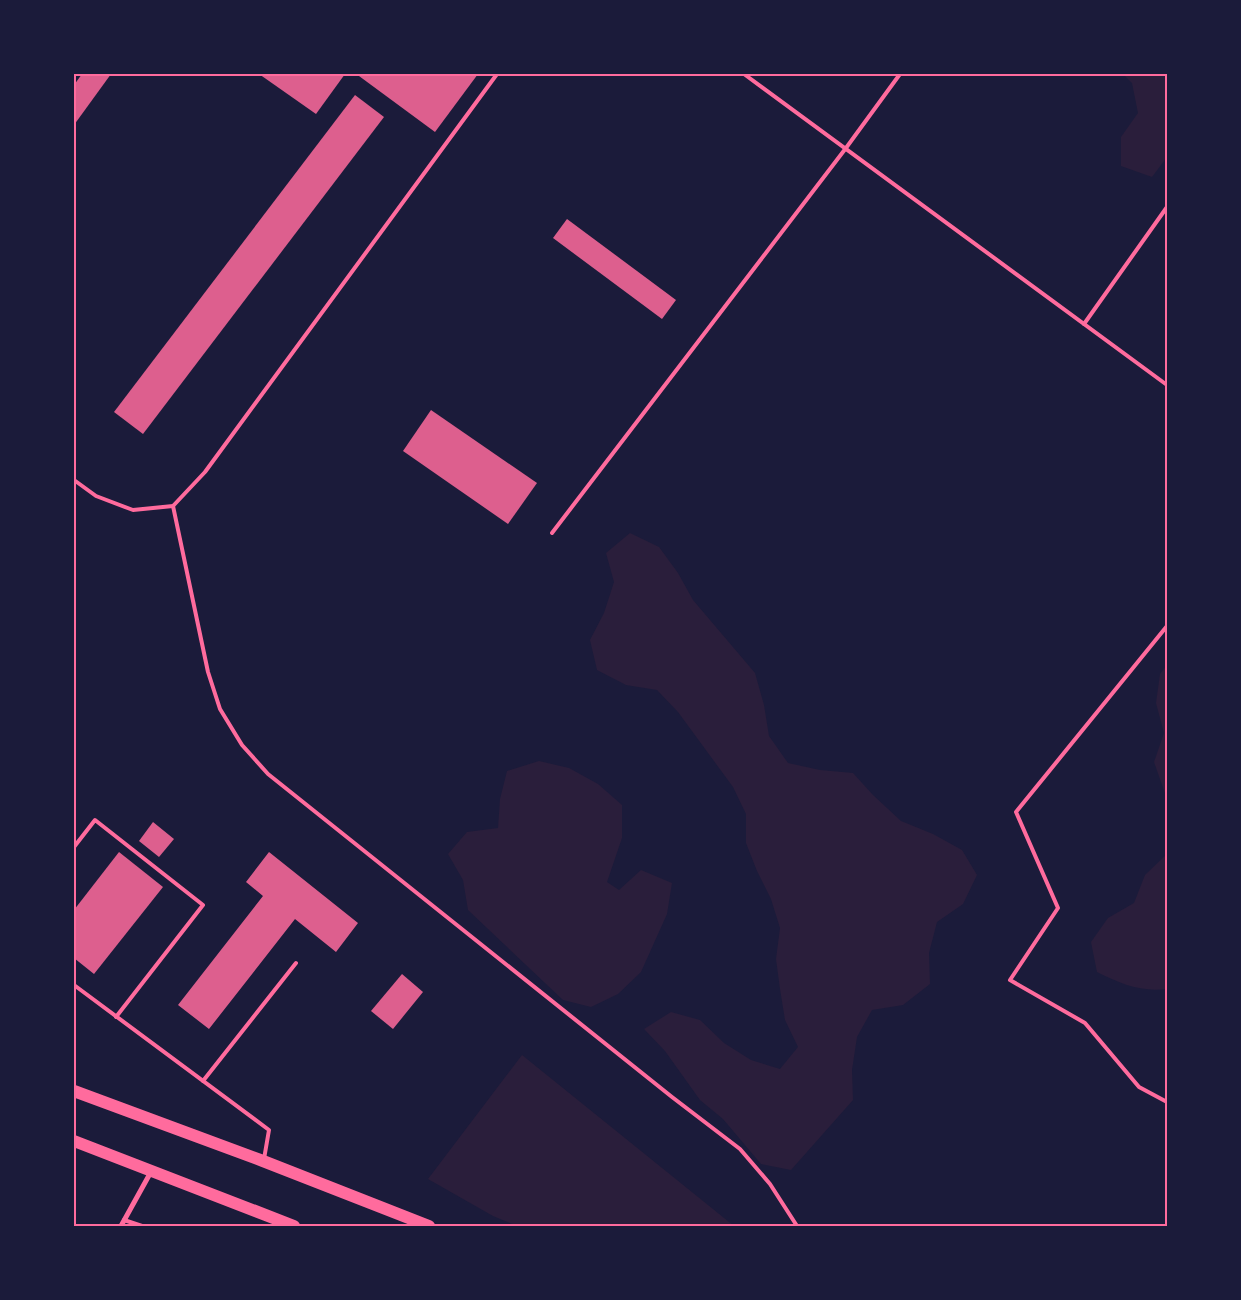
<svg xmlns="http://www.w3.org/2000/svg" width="1241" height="1300" viewBox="0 0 1241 1300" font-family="'Source Sans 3',sans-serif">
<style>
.green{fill:#2a1e3b}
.building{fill:#dd5f8e}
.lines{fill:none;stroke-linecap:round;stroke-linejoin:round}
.service{stroke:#ff6b9d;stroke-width:4}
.minor{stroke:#ff6b9d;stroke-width:5}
.primary{stroke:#ff6b9d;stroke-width:12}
.neatline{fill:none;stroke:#ff6b9d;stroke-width:2}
</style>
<rect width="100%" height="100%" fill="#1b1b3a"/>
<g class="green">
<polygon points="1123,74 1167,74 1167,157 1152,177 1121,166 1121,137 1138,113 1132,83"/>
<polygon points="630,533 659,547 678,573 693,600 755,673 764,705 769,736 788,763 820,770 853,773 873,795 901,821 933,834 962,850 977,875 963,904 937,922 929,953 930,984 903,1005 872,1010 857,1037 852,1070 853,1100 791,1170 761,1164 723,1119 700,1100 665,1051 644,1029 671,1012 700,1020 724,1043 751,1060 780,1069 798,1047 785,1020 780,989 776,959 780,928 771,899 757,871 746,843 746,814 733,787 678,712 657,690 626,685 597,670 590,640 604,613 614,582 606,553"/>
<polygon points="1167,665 1167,799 1154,762 1164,733 1156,703 1160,674"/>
<polygon points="539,761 569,768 598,784 622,805 622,838 607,882 619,890 641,870 672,883 667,914 641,972 618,994 591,1007 563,1000 468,910 463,880 448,854 467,832 498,828 500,799 507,771"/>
<path d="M1167,854v135c-27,3 -46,-5 -70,-17l-6,-30 17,-24 26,-15 11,-28z"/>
<polygon points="522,1055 734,1226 517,1226 493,1216 428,1179"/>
</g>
<g class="building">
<polygon points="82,74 111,74 74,125 74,85"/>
<polygon points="259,74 345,74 316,114"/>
<polygon points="360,74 478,74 435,132 359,76"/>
<polygon points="355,95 384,117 143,434 114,412"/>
<polygon points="567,219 676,300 662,319 553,238"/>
<polygon points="431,410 537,483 508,524 403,451"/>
<polygon points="153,822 174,839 159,857 139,841"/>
<polygon points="119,852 163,887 94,974 74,958 74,910"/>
<polygon points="269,852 358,923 336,952 295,919 209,1029 178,1005 263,896 246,882"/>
<polygon points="402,974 423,992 393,1029 371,1011"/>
</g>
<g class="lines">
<g class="service">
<polyline points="744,74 1167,385"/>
<polyline points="1084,324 1167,207"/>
<polyline points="74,480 96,496 133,510 173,506 205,472 497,74"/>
<polyline points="173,506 208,672 220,709 242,745 268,774 672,1097 740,1149 770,1184 797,1226"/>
<polyline points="552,533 846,148 900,74"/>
<polyline points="1167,626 1016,812 1058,908 1010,980 1085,1023 1139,1087 1167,1102"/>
<polyline points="74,847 95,820 203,905 116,1017"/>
<polyline points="74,985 269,1130 264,1159"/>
<polyline points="203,1081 296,963"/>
<polyline points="124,1220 142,1226"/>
</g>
<polyline class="minor" points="121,1226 152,1170"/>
<g class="primary">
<polyline points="74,1091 263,1161 429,1226"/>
<polyline points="74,1141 294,1226"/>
</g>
</g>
<rect width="1241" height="1300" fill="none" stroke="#1b1b3a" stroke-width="150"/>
<rect x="75" y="75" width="1091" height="1150" class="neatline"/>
</svg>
